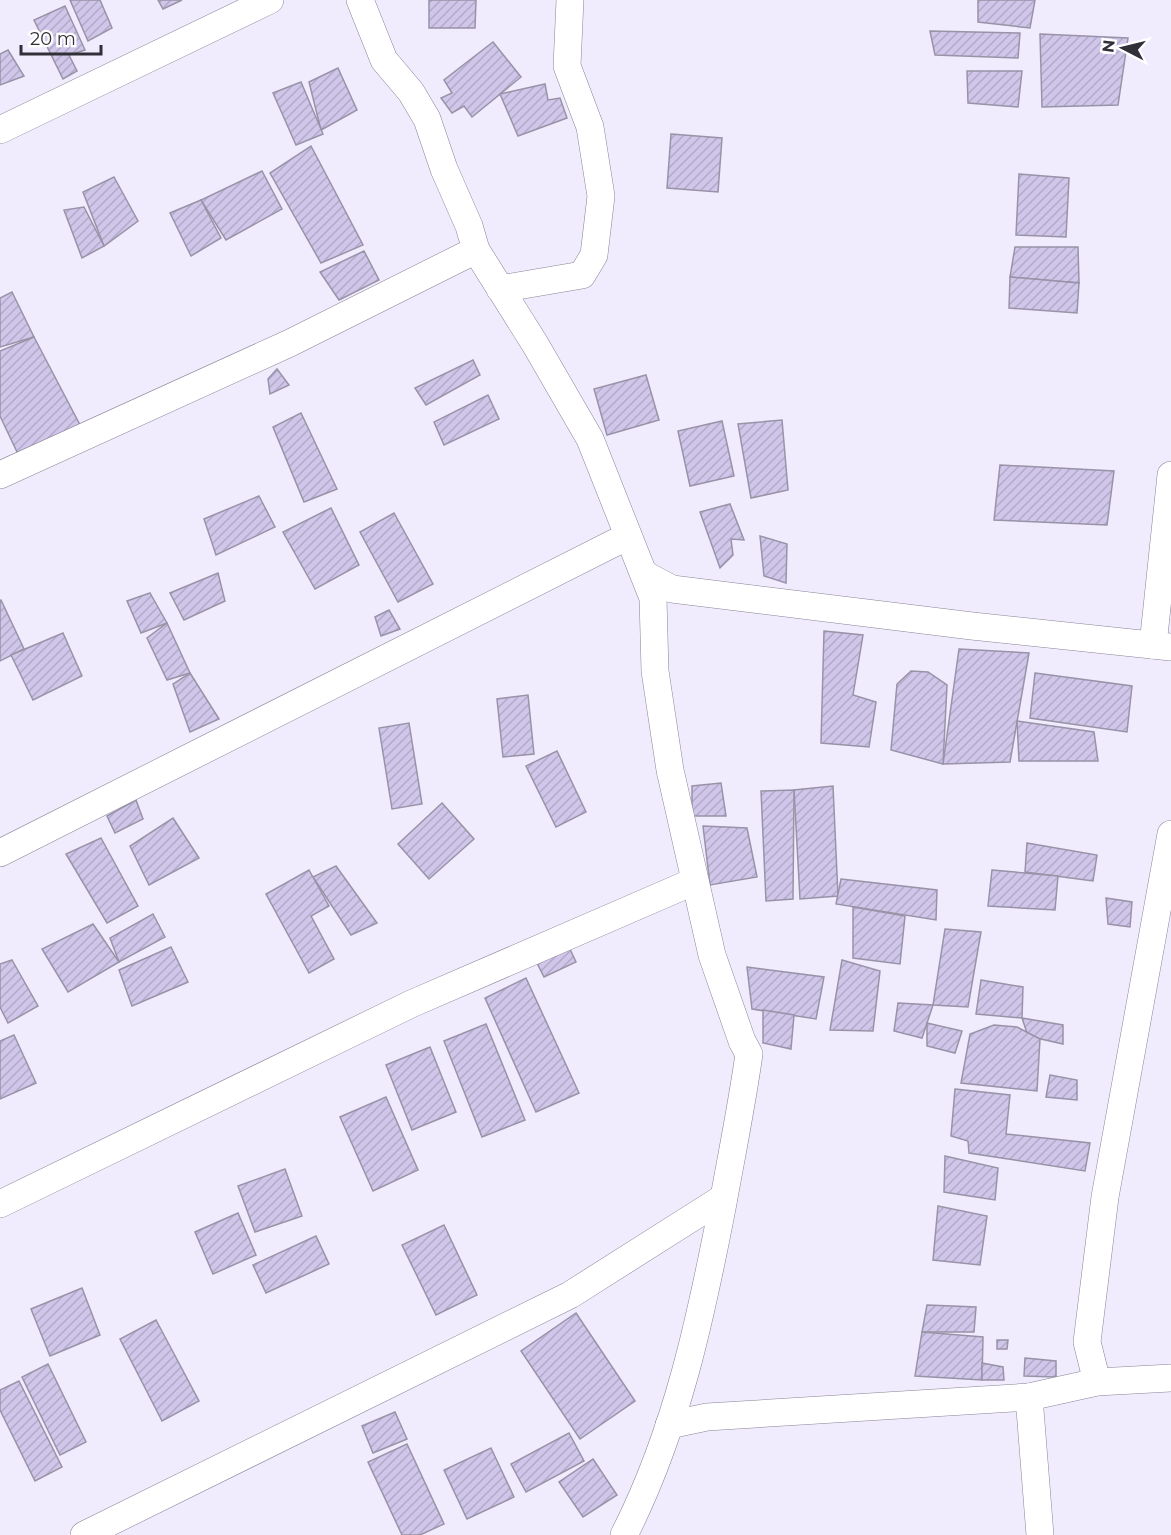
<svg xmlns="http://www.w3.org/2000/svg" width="1171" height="1535" viewBox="0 0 1171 1535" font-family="Montserrat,sans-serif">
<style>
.building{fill:url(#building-hatch);stroke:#9893a7;stroke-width:1.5}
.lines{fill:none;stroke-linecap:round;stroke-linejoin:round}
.street-casing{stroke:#898497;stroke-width:28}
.street{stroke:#fff;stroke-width:27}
</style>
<defs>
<pattern id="building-hatch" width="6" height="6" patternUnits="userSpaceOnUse" patternTransform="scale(1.5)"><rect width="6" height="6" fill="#d0c6ea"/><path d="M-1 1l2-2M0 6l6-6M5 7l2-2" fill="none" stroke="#b3aac9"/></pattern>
</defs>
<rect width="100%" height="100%" fill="#f0ebfd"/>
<g class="building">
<polygon points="70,0 100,0 112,28 88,41"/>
<polygon points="158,0 182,0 163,9"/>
<polygon points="429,0 476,0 475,28 429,28"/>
<polygon points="978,0 1035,0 1030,28 978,22"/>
<polygon points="65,6 85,50 69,55 77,71 63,79 34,20"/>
<polygon points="930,31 1020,33 1018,58 935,55"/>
<polygon points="1040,34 1128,38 1118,105 1042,107"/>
<polygon points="493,42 521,77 472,117 464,106 452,113 441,98 452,93 444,80"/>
<polygon points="8,50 24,76 0,85 0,54"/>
<polygon points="338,68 357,110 321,130 309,82"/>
<polygon points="967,71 1022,71 1018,107 968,103"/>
<polygon points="301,82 323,134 296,145 273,93"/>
<polygon points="545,84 548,100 560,98 567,118 518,136 500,94"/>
<polygon points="671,134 722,138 718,192 667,188"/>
<polygon points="311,146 363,245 321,263 270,173"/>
<polygon points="262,171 282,209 226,240 201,200"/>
<polygon points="1019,174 1069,178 1066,237 1016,235"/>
<polygon points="114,177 138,221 104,246 83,192"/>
<polygon points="201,200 221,238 191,256 170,213"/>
<polygon points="84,207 104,246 82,258 64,210"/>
<polygon points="1015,247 1078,247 1079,283 1010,277"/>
<polygon points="364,251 379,280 339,300 320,272"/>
<polygon points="1010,277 1079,283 1077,313 1009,308"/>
<polygon points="12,292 34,337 0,347 0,298"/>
<polygon points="34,337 80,425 18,454 0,416 0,351"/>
<polygon points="473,360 480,375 426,405 415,388"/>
<polygon points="277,369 289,385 270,394 268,379"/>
<polygon points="646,375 659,420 607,435 594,389"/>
<polygon points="488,395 499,419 444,445 434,422"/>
<polygon points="301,413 337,489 304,502 273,427"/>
<polygon points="782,420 788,490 751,498 738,424"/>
<polygon points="722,421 734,476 690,486 678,431"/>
<polygon points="1000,465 1114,471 1107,525 994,520"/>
<polygon points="259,496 275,527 216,555 204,519"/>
<polygon points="730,504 744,540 731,539 733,555 720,568 700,512"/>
<polygon points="331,508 359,565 315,589 283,532"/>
<polygon points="394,513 433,584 398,602 360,532"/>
<polygon points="760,536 787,544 786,583 764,576"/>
<polygon points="218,573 225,601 184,620 170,593"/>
<polygon points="150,593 167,623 141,633 127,601"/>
<polygon points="1,600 24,649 0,661 0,601"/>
<polygon points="389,610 400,629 381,636 375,617"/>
<polygon points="167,623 190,673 167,680 147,638"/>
<polygon points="824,631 863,635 853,695 876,702 869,747 821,743"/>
<polygon points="63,633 82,676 33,700 11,655"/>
<polygon points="959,649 1029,653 1010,762 943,764"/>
<polygon points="911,671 928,672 947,685 943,764 891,750 897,684"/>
<polygon points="190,673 219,719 190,732 173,684"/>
<polygon points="1035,673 1132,686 1127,732 1030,718"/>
<polygon points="528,695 534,754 503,757 497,699"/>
<polygon points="1017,721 1094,732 1098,761 1019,761"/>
<polygon points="409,723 422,804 392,809 379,728"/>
<polygon points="557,751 586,812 556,827 526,766"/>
<polygon points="721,783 726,816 692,816 692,786"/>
<polygon points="833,786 838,896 800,899 794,790"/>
<polygon points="794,790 793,899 766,901 761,791"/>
<polygon points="136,800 143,819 115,833 107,816"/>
<polygon points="442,803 474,839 429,879 398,844"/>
<polygon points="173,818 199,858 149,885 130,846"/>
<polygon points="703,826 747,828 757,877 710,885"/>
<polygon points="101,838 138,906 107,923 66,854"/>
<polygon points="1027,843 1097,855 1093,881 1025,872"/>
<polygon points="336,866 377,923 351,935 313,877"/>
<polygon points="309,870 329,906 311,916 334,959 309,973 266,894"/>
<polygon points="992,870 1058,876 1055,910 988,906"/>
<polygon points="841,879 937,890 936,920 836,904"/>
<polygon points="1106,898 1132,902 1130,927 1108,924"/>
<polygon points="853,907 905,916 900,964 853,958"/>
<polygon points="153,914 165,937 119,962 110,938"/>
<polygon points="93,924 119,962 68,992 42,949"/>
<polygon points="945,929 981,932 968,1007 933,1005"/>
<polygon points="568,945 576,962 544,977 536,961"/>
<polygon points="171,947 188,982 132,1006 119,970"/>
<polygon points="12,960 38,1006 8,1023 0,1007 0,964"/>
<polygon points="842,960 880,971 873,1031 830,1030"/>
<polygon points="747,967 824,977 816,1019 752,1009"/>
<polygon points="526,978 579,1093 536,1112 485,998"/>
<polygon points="981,980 1023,987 1022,1018 976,1014"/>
<polygon points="898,1003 933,1005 922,1038 894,1031"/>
<polygon points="763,1010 794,1015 791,1049 763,1043"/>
<polygon points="1022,1018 1063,1025 1063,1044 1028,1036"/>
<polygon points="927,1023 962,1031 955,1053 927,1046"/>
<polygon points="486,1024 525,1120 482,1137 444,1041"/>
<polygon points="994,1025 1017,1027 1040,1039 1037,1091 961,1083 970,1034"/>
<polygon points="14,1035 36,1083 0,1099 0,1041"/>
<polygon points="430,1047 456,1112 412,1130 386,1065"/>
<polygon points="1050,1075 1077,1080 1077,1100 1046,1097"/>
<polygon points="955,1089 1010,1095 1006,1134 1090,1143 1085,1171 969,1153 968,1141 951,1136"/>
<polygon points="386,1097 418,1170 373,1191 340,1117"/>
<polygon points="945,1156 998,1168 995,1200 944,1192"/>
<polygon points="285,1169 302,1216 255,1232 238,1186"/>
<polygon points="938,1206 987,1216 980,1265 933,1260"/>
<polygon points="238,1213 256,1255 213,1274 195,1232"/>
<polygon points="444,1225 477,1295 436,1315 402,1245"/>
<polygon points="316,1236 329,1264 266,1293 253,1265"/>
<polygon points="82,1288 100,1335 50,1356 31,1309"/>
<polygon points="927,1305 976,1307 974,1332 922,1332"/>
<polygon points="576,1313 635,1401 580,1439 521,1351"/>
<polygon points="156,1320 199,1401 162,1421 120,1339"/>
<polygon points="922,1332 983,1337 982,1380 915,1376"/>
<polygon points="997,1340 1008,1340 1007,1349 997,1349"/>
<polygon points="1025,1358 1056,1361 1056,1377 1024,1376"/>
<polygon points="982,1363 1003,1367 1004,1380 982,1380"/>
<polygon points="48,1364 86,1442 60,1455 22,1377"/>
<polygon points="19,1381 62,1467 35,1481 0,1410 0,1390"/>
<polygon points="395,1412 407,1439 373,1453 362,1426"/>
<polygon points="569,1433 584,1461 526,1492 511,1464"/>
<polygon points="407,1444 444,1524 420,1535 402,1535 368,1462"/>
<polygon points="491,1448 514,1497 467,1519 444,1470"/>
<polygon points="593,1459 617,1495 583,1517 559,1482"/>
</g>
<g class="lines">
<defs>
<g id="street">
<path d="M360,0l24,60 27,32 16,27 17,50 25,57 7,24 59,94 55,95 63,159 2,73 15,99 42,185 30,86 7,13c-7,50 -17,99 -26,149 -22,114 -46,228 -99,332"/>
<polyline points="0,130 270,0"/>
<polyline points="500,289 582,275 594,255 601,196 590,127 567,66 570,0"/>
<polyline points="0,475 290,343 476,250"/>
<polyline points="644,574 672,589 972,626 1171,647"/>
<polyline points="1153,645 1171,475"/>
<polyline points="0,853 628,536"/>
<polyline points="0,1204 411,1004 695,881"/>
<polyline points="1097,1382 1087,1342 1105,1197 1171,834"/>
<polyline points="1029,1397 1040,1535"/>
<polyline points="669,1425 707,1417 1029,1397 1097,1382 1171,1378"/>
<polyline points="84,1535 570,1295 723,1198"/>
</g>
</defs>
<use href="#street" class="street-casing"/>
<use href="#street" class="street"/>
</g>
<g transform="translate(1123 48) rotate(277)" stroke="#ffffff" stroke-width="4.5" paint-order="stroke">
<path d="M0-4.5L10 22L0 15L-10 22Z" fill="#312f38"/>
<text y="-9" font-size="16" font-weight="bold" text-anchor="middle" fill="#312f38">N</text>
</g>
<path d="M21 45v9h80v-9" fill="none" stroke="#312f38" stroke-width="3"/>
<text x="30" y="45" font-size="18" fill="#312f38" stroke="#ffffff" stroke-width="4.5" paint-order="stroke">20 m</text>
</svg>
